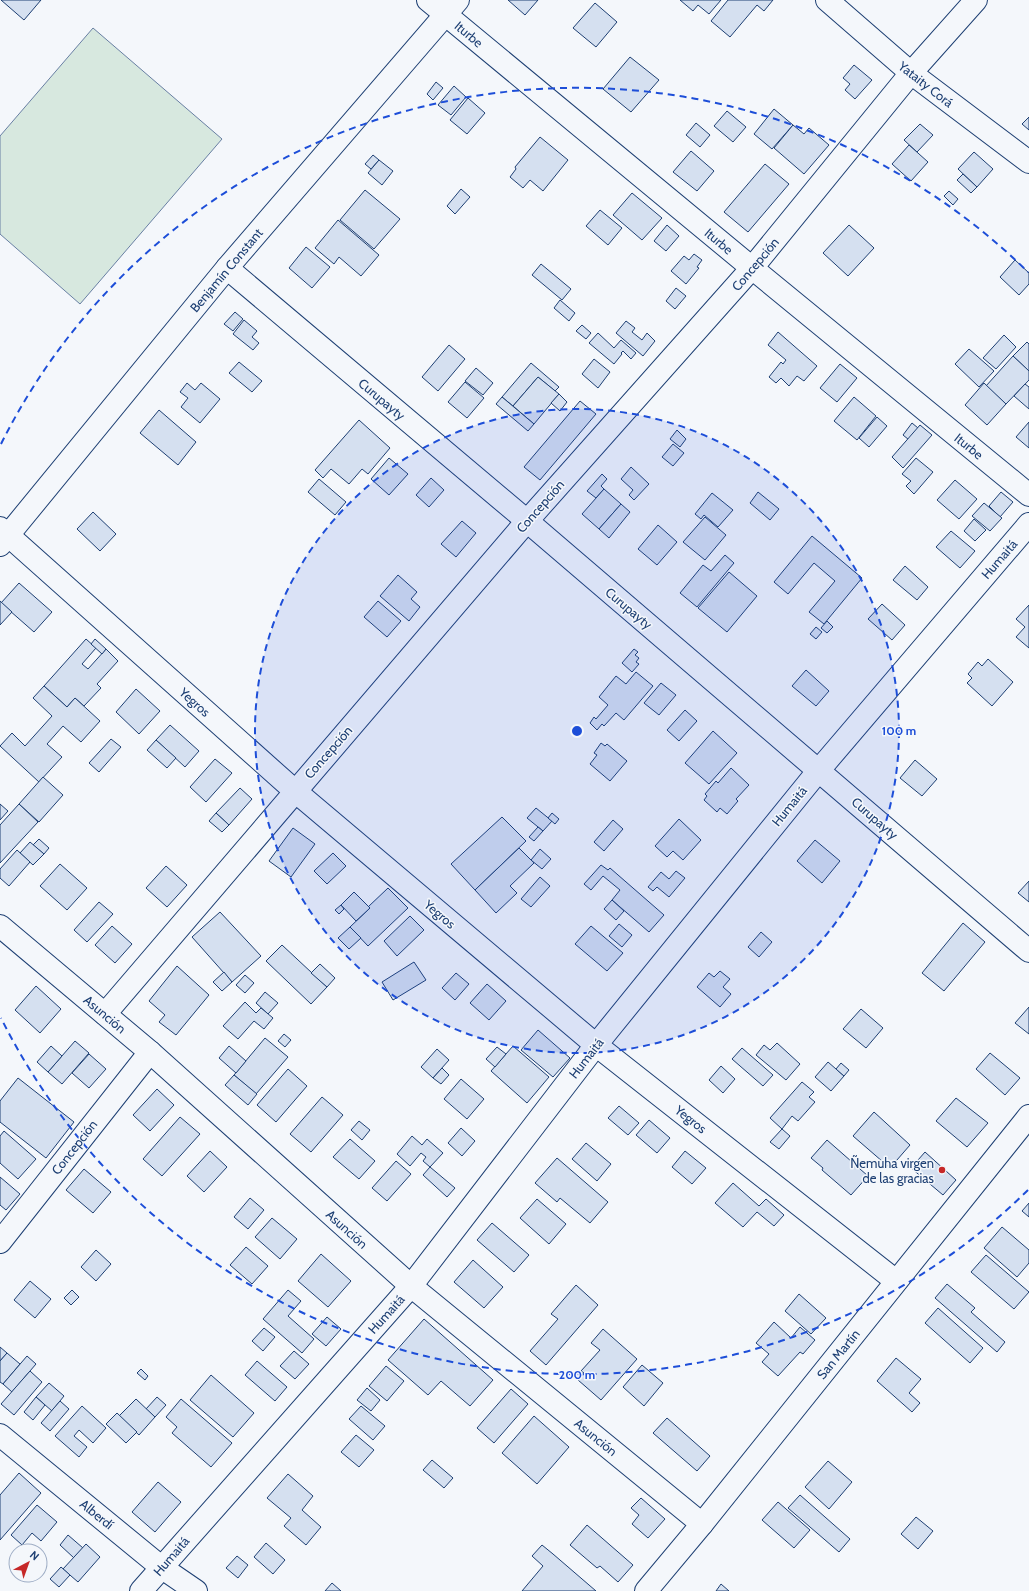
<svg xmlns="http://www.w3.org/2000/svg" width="1029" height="1591" viewBox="0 0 1029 1591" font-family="Cabin,sans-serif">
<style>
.grass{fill:#d7e8df;stroke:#687fa3}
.building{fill:#d5e0f0;stroke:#1d3f73}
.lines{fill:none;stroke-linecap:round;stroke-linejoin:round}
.minor-casing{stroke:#1d3f73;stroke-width:24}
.minor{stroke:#f4f7fb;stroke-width:22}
.ring{fill:none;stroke:#1d4ed8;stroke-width:2;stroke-dasharray:7 5}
.poi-dot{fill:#c62828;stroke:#f4f7fb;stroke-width:1.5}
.labels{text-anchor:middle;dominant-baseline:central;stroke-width:3;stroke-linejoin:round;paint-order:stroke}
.street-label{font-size:13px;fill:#1d3f73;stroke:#f4f7fb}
.poi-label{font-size:13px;fill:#1d3f73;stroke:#f4f7fb;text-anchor:end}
.centre{fill:#1d4ed8;stroke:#f4f7fb;stroke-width:2}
.ring-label{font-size:12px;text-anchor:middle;font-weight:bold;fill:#1d4ed8;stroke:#f4f7fb;stroke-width:3;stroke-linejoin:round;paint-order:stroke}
</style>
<rect width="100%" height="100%" fill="#f4f7fb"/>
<polygon class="grass" points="93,28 222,139 80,304 0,234 0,136"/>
<g class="building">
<polygon points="1,0 41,0 24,20"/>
<polygon points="508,0 538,0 525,15"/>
<polygon points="680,0 721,0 709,14 698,5 693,11"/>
<polygon points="728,0 773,0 764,11 757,5 730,37 711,21"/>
<polygon points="595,3 617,22 596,47 573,28"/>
<polygon points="630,57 659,80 631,112 603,89"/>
<polygon points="854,65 872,80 855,99 845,90 850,84 843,78"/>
<polygon points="436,82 443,88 433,100 427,94"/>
<polygon points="454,86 466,97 451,115 438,105"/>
<polygon points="468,98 485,113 467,134 450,120"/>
<polygon points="774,109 793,125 772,149 754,134"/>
<polygon points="727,111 746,127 733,142 714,126"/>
<polygon points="1029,117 1029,130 1022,124"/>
<polygon points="696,123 710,135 700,147 686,135"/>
<polygon points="920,124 933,135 917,152 904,140"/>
<polygon points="793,125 804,134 809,128 829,145 804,174 774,148"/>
<polygon points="540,137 568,160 543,191 530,180 523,188 510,177 516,169 515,167"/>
<polygon points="909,145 928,162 911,181 892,164"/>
<polygon points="691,151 714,171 697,191 673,172"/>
<polygon points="974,152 993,169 977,187 958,169"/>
<polygon points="373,155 379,160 371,169 365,164"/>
<polygon points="379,160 393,171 382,185 368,173"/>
<polygon points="765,164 789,184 748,232 724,212"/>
<polygon points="963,174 977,187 971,193 957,180"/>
<polygon points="461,189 470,197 455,214 447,206"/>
<polygon points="365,190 400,219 374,249 340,220"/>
<polygon points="949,191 958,199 953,205 944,196"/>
<polygon points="632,193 662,218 642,240 613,215"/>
<polygon points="600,210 622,228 608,245 586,226"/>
<polygon points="338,220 379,255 361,276 339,257 334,264 315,248"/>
<polygon points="667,225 679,236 666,251 654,241"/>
<polygon points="849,225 874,248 848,276 823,253"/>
<polygon points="306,247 330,267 312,288 289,268"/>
<polygon points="694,254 702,260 697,267 699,268 686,284 671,271 684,256 689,260"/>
<polygon points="1015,260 1029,273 1029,284 1019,295 1000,277"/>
<polygon points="541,264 571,289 562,300 532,275"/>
<polygon points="676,288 686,296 675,309 666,301"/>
<polygon points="560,300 575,313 569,321 554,308"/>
<polygon points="235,312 243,319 233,331 224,324"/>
<polygon points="244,320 257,331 252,337 259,343 253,350 233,334"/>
<polygon points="626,321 635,328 632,332 642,340 647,333 655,341 643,356 616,333"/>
<polygon points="582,325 591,333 586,339 576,331"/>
<polygon points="778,332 817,366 804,381 797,376 789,386 781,378 776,383 769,377 781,362 783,364 786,360 768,345"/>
<polygon points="598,333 614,348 621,340 636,353 631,359 623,351 621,353 622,354 614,364 589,343"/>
<polygon points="1004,335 1016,347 996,369 983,358"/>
<polygon points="1027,342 1029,344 1029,371 1013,356"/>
<polygon points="449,345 465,359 438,391 422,377"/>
<polygon points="969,349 994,371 979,387 955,364"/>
<polygon points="1013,356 1029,371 1029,380 1006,404 986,386"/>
<polygon points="594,359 610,372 598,388 582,374"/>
<polygon points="239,362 262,381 252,392 229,373"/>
<polygon points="531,363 559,387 555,391 538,377 513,406 502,397"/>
<polygon points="840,364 857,378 837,402 820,388"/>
<polygon points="476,368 493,383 483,395 465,381"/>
<polygon points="538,377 559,394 534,424 513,406"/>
<polygon points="465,382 484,398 467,418 448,402"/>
<polygon points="187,383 195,390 201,383 220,399 200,423 181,407 188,398 180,392"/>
<polygon points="984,383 1006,404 987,425 965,405"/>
<polygon points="1025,384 1029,387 1029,409 1014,396"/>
<polygon points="559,394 567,402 560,411 551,403"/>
<polygon points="502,397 534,424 528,431 496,404"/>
<polygon points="854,397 876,416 857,440 834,421"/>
<polygon points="580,401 596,414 540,480 524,467"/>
<polygon points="159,410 196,442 178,465 140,433"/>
<polygon points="877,417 887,426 869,447 859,438"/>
<polygon points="359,420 390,448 368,474 362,469 349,484 331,469 323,478 315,470"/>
<polygon points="1029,422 1029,448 1016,437"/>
<polygon points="912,423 924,433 914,444 903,435"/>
<polygon points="920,425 932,435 903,468 892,457"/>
<polygon points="677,430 686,439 680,447 670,439"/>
<polygon points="673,444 684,453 673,466 662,457"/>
<polygon points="389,458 408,474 389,495 371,479"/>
<polygon points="916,458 933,472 914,494 906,486 911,481 902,474"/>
<polygon points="631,467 649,484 634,500 629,495 633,490 621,479"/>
<polygon points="602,474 607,479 601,486 604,489 596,498 587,491"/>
<polygon points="431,478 444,490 429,507 416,495"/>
<polygon points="319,479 346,502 335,515 308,492"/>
<polygon points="955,480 977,499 959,519 937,500"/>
<polygon points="604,489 621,504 599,529 582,514"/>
<polygon points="758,492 779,509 770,520 750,503"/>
<polygon points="1001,492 1013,502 1000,517 989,506"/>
<polygon points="712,493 733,510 718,527 704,515 701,519 695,514"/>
<polygon points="984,503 1002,518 990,531 972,516"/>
<polygon points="621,504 630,512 609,538 599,529"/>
<polygon points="93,512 116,534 100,551 77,529"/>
<polygon points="705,517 726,535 705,560 683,542"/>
<polygon points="974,519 986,530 975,541 964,531"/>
<polygon points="462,521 476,533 456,557 441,544"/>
<polygon points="658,525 677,542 657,565 638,549"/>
<polygon points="951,531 975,551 960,568 936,547"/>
<polygon points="812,536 862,578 824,624 809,612 835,581 814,563 788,594 774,582"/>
<polygon points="725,555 734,563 697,607 680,593 703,565 711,571"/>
<polygon points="905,566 928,587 917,600 893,580"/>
<polygon points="729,572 757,596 727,632 698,608"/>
<polygon points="398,575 417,592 411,599 420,607 409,621 380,596"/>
<polygon points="19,583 52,612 34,632 1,603"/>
<polygon points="0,601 12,612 0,625"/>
<polygon points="378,601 401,621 387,637 364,617"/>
<polygon points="882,604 905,625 892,640 868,619"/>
<polygon points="1029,605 1029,648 1016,637 1025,627 1016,619"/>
<polygon points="827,621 833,627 827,633 821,628"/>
<polygon points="816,627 822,632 816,639 810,634"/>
<polygon points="86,639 96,648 82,664 88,669 106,649 118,661 97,684 101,688 84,706 75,698 67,707 44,686"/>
<polygon points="95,639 106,649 102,654 91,644"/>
<polygon points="634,649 638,652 635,655 639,658 636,662 639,664 632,672 622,663"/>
<polygon points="988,659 1013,682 992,706 967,683 972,678 968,674 978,662 982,666"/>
<polygon points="806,670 829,691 816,706 792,686"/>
<polygon points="636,672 653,686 624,720 616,713 604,726 602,724 597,730 590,723 594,717 596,719 608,705 599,697 616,676 626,684"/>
<polygon points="661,683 676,695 659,715 644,703"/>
<polygon points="44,686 67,707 75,698 100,721 81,742 63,726 47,744 62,757 39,782 0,746 12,733 25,746 52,716 33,698"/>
<polygon points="136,689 160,711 139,734 116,712"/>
<polygon points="685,710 697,721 679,741 667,730"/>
<polygon points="170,725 199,751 185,767 156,740"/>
<polygon points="713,731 737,753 709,784 685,763"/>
<polygon points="111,739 121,747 99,772 89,763"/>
<polygon points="156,740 176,758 167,768 147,750"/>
<polygon points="601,743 605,746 607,744 627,761 610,781 590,764 597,755 594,753"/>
<polygon points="215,759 232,773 206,802 190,787"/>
<polygon points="915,760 937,779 922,796 900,778"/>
<polygon points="731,768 749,785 736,799 738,801 727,814 720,808 717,812 704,800 707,796 705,794 716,781 718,783"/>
<polygon points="43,777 63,795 39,822 19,804"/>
<polygon points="240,788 252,799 229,825 216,813"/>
<polygon points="0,804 8,811 0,820"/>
<polygon points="19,804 38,822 0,863 0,825"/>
<polygon points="536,808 552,821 543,831 527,818"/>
<polygon points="216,813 229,825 222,832 209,821"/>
<polygon points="552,813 559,819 555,824 548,818"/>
<polygon points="502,817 526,841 475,890 451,864"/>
<polygon points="679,819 701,840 683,860 673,851 667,857 655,846"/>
<polygon points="613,820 623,829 604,851 594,842"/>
<polygon points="538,827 543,831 534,841 529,837"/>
<polygon points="293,828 315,844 291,877 269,861"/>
<polygon points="39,839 49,848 44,854 33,845"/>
<polygon points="815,840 840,861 822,883 797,861"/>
<polygon points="30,842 44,854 33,865 20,853"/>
<polygon points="519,848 534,863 510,886 517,893 496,913 475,890"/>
<polygon points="540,849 551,859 542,869 531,860"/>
<polygon points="17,850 30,862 9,886 0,878 0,869"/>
<polygon points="333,853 346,866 327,884 314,871"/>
<polygon points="60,864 87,888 67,910 40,886"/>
<polygon points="601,865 608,870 610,868 664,915 649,932 612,900 620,890 603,876 591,890 584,884"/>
<polygon points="166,866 187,885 167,907 146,888"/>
<polygon points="676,871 685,878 669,897 657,887 653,891 648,887 661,872 669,879"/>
<polygon points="540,877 550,886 531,907 521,899"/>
<polygon points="1029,881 1029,902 1018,893"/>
<polygon points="388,888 408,908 368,946 350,927 370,908 368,907"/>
<polygon points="354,892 370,908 356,921 341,905"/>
<polygon points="612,900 624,911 616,920 604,909"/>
<polygon points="99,902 113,914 87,942 74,930"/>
<polygon points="341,905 344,909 339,914 335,910"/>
<polygon points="220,912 261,956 232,982 192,937"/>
<polygon points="410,916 424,930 397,956 384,941"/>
<polygon points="963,923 985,942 944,991 922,973"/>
<polygon points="619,924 632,935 622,947 609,936"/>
<polygon points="112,926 132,944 115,963 95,945"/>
<polygon points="591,926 623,953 607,971 575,944"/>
<polygon points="350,927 361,938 349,949 338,938"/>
<polygon points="761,932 772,942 759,957 748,947"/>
<polygon points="282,945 327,987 311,1004 266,961"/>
<polygon points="414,962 426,980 393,1000 382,982"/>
<polygon points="320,964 335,978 327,987 311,973"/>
<polygon points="177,966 209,995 176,1035 159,1022 165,1015 149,1001"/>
<polygon points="720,971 730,979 723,987 731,994 720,1007 697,987 709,973 714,977"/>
<polygon points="224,972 232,982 222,991 213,982"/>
<polygon points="456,973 469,984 455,1000 442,988"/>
<polygon points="245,975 254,983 245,993 236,985"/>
<polygon points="487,984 506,1001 489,1020 470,1003"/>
<polygon points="36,986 61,1009 40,1033 15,1010"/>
<polygon points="265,992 278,1003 268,1014 256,1003"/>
<polygon points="245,1002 256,1013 261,1008 273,1018 264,1029 254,1021 238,1039 223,1026"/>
<polygon points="1029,1007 1029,1034 1015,1023"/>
<polygon points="861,1009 883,1028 866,1048 843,1029"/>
<polygon points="538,1030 570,1058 553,1077 521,1050"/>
<polygon points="284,1034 291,1040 285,1047 278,1041"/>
<polygon points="265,1038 288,1057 256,1094 234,1075"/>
<polygon points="75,1041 89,1053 62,1084 48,1072"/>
<polygon points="777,1043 800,1064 786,1080 756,1055 764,1045 770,1050"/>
<polygon points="51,1046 62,1056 48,1072 37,1062"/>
<polygon points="229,1046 246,1061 236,1073 219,1058"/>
<polygon points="513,1046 549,1077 527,1103 491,1071"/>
<polygon points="497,1047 506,1054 495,1067 486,1059"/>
<polygon points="742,1048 773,1075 763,1086 732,1059"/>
<polygon points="437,1049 449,1060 433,1078 421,1067"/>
<polygon points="990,1053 1020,1078 1005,1095 976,1069"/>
<polygon points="89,1054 106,1069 89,1088 72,1073"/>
<polygon points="828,1062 844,1076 831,1091 815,1077"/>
<polygon points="841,1063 849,1070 844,1076 836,1069"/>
<polygon points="721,1066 735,1079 723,1093 709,1080"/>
<polygon points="442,1068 449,1075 441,1084 433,1078"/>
<polygon points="288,1069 307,1086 276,1122 257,1105"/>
<polygon points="234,1075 257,1094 248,1105 225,1085"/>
<polygon points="18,1078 74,1122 46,1158 0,1122 0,1101"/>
<polygon points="461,1079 484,1099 467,1119 444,1099"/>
<polygon points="802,1082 814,1092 809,1097 815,1102 798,1121 792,1116 782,1129 770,1118"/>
<polygon points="157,1089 174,1105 150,1131 133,1115"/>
<polygon points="322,1097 343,1115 311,1152 290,1134"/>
<polygon points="956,1098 988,1123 967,1147 936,1121"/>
<polygon points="619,1106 639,1123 628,1135 608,1118"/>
<polygon points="874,1112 910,1145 890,1168 853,1136"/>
<polygon points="180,1117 200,1134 162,1176 143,1159"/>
<polygon points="649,1120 670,1138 657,1153 636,1135"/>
<polygon points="359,1121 370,1130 362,1140 351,1130"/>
<polygon points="461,1128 475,1141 462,1156 448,1143"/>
<polygon points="782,1129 790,1136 779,1149 770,1142"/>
<polygon points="4,1131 36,1159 18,1179 0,1163 0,1136"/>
<polygon points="412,1136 422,1145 427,1139 443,1153 430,1167 423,1161 426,1157 421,1153 410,1166 397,1154"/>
<polygon points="350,1139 375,1161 359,1179 333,1157"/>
<polygon points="827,1140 868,1176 851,1195 822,1170 823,1168 811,1158"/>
<polygon points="586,1143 611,1164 597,1181 572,1159"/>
<polygon points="210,1151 227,1167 204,1192 187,1176"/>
<polygon points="685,1151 706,1168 692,1184 672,1167"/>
<polygon points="925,1152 956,1180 943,1195 911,1168"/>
<polygon points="557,1158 608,1202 590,1223 560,1198 557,1202 535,1183"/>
<polygon points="396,1161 411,1174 387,1201 372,1188"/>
<polygon points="430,1167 455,1188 447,1197 423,1175"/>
<polygon points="84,1169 111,1192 93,1213 66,1190"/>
<polygon points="0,1177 20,1194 6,1210 0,1205"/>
<polygon points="733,1183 759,1206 766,1199 784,1215 774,1226 757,1212 743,1227 715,1203"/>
<polygon points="250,1198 264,1210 248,1229 234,1217"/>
<polygon points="537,1199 566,1224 549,1244 520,1218"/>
<polygon points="1029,1203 1029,1217 1022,1211"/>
<polygon points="272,1218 297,1239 280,1259 255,1237"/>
<polygon points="492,1223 529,1255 514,1272 477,1240"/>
<polygon points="1002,1227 1029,1250 1029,1263 1017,1277 984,1248"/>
<polygon points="246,1247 268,1266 252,1284 230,1265"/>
<polygon points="96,1250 111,1264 96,1281 81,1267"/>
<polygon points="321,1254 351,1281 328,1307 298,1281"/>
<polygon points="986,1255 1029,1292 1014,1309 971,1272"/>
<polygon points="473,1260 503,1287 484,1308 454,1282"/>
<polygon points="30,1281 51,1299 35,1318 14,1300"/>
<polygon points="947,1284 975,1308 971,1312 1005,1342 997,1352 935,1298"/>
<polygon points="576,1285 598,1305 546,1365 530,1351 558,1319 551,1314"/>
<polygon points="72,1290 79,1297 71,1305 64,1298"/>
<polygon points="288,1290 301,1301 288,1316 314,1339 302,1353 263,1319"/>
<polygon points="799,1294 826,1318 811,1334 785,1311"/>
<polygon points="938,1308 983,1348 970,1363 925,1323"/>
<polygon points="327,1317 341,1329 326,1346 312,1334"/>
<polygon points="424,1319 493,1380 470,1406 441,1381 428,1395 388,1360"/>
<polygon points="774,1322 791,1338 800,1327 815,1340 803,1354 800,1352 778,1376 762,1362 769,1354 756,1343"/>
<polygon points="264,1328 275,1337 263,1351 252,1341"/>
<polygon points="603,1329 637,1359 601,1400 578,1380 584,1373 581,1371 600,1350 591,1343"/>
<polygon points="0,1347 7,1353 0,1361"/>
<polygon points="294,1351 309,1364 295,1379 280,1366"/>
<polygon points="7,1353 20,1364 3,1384 0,1382 0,1361"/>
<polygon points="27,1356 36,1364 12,1392 3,1384"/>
<polygon points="896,1358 921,1379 909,1393 920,1403 912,1412 877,1381"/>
<polygon points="257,1361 287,1387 275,1401 245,1375"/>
<polygon points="642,1365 663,1383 644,1406 623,1387"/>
<polygon points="386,1366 404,1381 387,1401 369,1386"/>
<polygon points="141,1369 148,1376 145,1380 137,1373"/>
<polygon points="30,1371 42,1382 14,1415 1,1404"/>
<polygon points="211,1375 254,1413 233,1437 190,1400"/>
<polygon points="49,1383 64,1396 52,1411 36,1397"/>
<polygon points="367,1388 380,1400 371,1411 357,1400"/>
<polygon points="511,1389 528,1404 494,1443 477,1428"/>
<polygon points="36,1397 45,1405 33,1420 24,1412"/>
<polygon points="157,1397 166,1405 155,1417 146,1409"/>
<polygon points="136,1399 155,1417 139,1435 119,1416"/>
<polygon points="181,1399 232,1443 211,1467 172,1433 177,1427 166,1417"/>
<polygon points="60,1401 69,1409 50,1431 41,1423"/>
<polygon points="82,1406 106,1428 93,1443 79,1430 74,1436 87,1447 79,1457 55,1436"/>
<polygon points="361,1406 385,1426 373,1440 349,1419"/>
<polygon points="117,1413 137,1432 126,1443 106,1424"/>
<polygon points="534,1416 569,1447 537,1484 502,1453"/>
<polygon points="667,1418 710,1456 697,1471 653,1433"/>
<polygon points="356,1435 374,1450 359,1467 341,1452"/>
<polygon points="432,1460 453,1478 444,1488 423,1470"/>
<polygon points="828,1461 852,1482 829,1509 805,1487"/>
<polygon points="19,1473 41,1493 0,1540 0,1495"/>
<polygon points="288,1474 313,1496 302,1510 321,1527 306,1545 284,1526 291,1518 267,1498"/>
<polygon points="158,1482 181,1502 155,1532 132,1512"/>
<polygon points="800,1495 850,1539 839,1552 788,1508"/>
<polygon points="641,1498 665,1519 648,1538 632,1524 639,1515 631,1508"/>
<polygon points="778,1502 810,1530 794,1548 762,1520"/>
<polygon points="37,1505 57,1522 41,1541 32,1533 22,1545 11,1535"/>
<polygon points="916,1517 933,1531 918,1549 901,1534"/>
<polygon points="587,1525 633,1565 618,1582 600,1566 597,1568 570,1545"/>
<polygon points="68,1535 83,1548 74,1558 60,1545"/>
<polygon points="266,1543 285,1560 273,1574 254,1557"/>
<polygon points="86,1544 100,1557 78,1582 63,1569"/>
<polygon points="542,1545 553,1554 596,1591 522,1591 543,1566 532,1556"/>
<polygon points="237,1556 248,1565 238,1578 226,1568"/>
<polygon points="61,1567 70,1575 59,1587 50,1579"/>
<polygon points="332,1583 341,1591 325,1591"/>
<polygon points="721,1584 729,1591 716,1591"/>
</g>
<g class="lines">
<defs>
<g id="minor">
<polyline points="428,0 752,268 1029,495"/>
<polyline points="827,0 911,73 1029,162"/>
<polyline points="227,268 527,521 1029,951"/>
<polyline points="0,528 295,791 596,1045 896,1281"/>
<polyline points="0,545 227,268 458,0"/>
<polyline points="0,926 150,1052 411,1286 702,1524"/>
<polyline points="105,1014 527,521 752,268 911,73 976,0"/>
<polyline points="0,1242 150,1052"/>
<polyline points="0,1435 161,1567 196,1591"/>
<polyline points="141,1591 411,1286 596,1045 819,770 1029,524"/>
<polyline points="646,1591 702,1524 1029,1116"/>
</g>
</defs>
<use href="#minor" class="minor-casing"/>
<use href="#minor" class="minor"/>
</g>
<circle cx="577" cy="731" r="322" fill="#1d4ed8" fill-opacity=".12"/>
<g class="ring">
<circle cx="577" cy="731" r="322"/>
<path d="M1028 1190A644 644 0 0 1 1 1018M1 444A644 644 0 0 1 1028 272"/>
</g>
<circle class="poi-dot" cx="942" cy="1170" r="4"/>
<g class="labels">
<g class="street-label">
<text transform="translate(469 34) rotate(40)">Iturbe</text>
<text transform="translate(926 84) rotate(38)">Yataity Corá</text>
<text transform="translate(719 241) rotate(40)">Iturbe</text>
<text transform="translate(755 264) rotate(-50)">Concepción</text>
<text transform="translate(226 270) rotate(-50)">Benjamín Constant</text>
<text transform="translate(382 399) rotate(40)">Curupayty</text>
<text transform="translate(969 446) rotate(39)">Iturbe</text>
<text transform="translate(540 506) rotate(-49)">Concepción</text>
<text transform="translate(999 559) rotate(-49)">Humaitá</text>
<text transform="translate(629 608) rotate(40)">Curupayty</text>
<text transform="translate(195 702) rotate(42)">Yegros</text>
<text transform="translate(328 752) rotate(-49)">Concepción</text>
<text transform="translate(789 806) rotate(-51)">Humaitá</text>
<text transform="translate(875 818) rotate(41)">Curupayty</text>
<text transform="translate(440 914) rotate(40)">Yegros</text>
<text transform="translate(105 1014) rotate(40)">Asunción</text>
<text transform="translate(586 1058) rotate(-52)">Humaitá</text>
<text transform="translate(691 1119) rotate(38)">Yegros</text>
<text transform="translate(74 1147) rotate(-52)">Concepción</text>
<text transform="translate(347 1229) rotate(42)">Asunción</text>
<text transform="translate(386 1314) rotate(-48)">Humaitá</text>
<text transform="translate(838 1354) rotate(-51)">San Martín</text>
<text transform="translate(596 1437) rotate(39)">Asunción</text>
<text transform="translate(97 1514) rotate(39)">Alberdí</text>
<text transform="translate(171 1556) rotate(-49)">Humaitá</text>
</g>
<g class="poi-label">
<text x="934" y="1163">Ñemuha virgen<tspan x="934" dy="15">de las gracias</tspan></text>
</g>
</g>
<circle cx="577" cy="731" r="6" class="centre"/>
<g class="ring-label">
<text x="899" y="735">100 m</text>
<text x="577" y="1379">200 m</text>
</g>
<g transform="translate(28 1563) rotate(41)"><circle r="19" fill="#f4f7fb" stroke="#9eadc5"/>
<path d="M0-3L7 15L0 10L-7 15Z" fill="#c62828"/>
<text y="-6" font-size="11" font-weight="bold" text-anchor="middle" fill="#1d3f73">N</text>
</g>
</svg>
